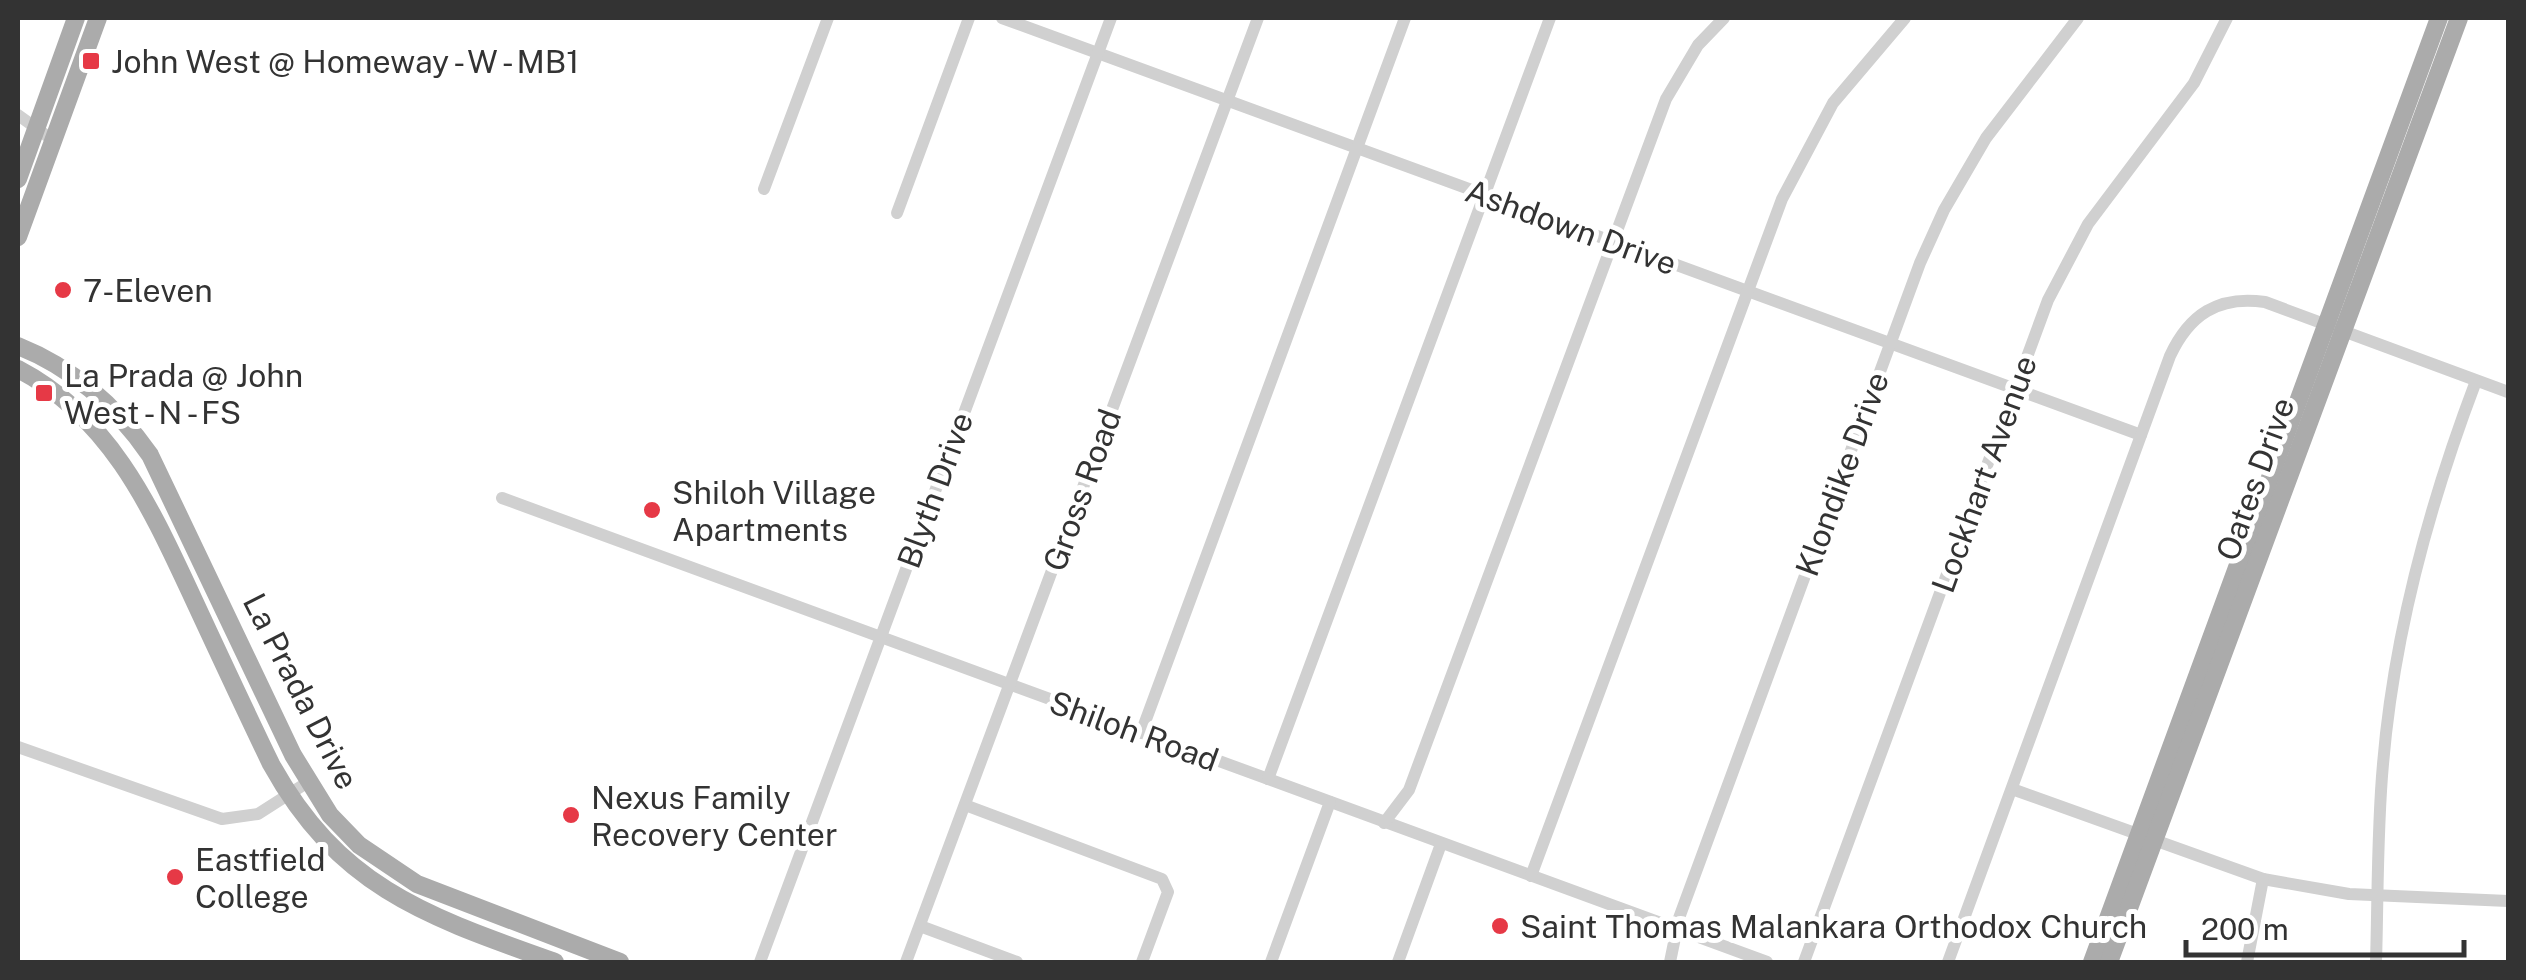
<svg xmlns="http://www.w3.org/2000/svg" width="2526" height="980" viewBox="0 0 2526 980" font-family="'Public Sans',sans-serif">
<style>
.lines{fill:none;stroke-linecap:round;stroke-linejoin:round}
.minor{stroke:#d0d0d0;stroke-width:12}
.major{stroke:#ababab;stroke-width:18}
.poi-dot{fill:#e63946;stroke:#fff;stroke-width:4}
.labels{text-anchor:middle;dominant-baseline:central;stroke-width:10;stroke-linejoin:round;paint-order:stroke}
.poi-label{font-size:32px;fill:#333;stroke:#fff;text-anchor:start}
.street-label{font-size:32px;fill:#333;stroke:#fff}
</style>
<rect width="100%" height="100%" fill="#fff"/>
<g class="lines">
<g class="minor">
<polyline points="1002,18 2141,435"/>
<polyline points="18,115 54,141"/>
<polyline points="764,189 828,18"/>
<polyline points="897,213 969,18"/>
<polyline points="502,498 1767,962"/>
<polyline points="1141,733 1405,18"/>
<polyline points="18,747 222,819 258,814 308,782"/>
<polyline points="1268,779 1550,18"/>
<polyline points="2012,789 2263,879 2349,894 2508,901"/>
<polyline points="965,805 1162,879 1168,892 1142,962"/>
<polyline points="1384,823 1409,790 1666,99 1698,45 1724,18"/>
<polyline points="1531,876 1782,199 1833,103 1905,18"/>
<polyline points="920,926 1017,962"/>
<polyline points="760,962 1111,18"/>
<polyline points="906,962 1258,18"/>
<polyline points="1271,962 1330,802"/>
<polyline points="1398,962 1441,844"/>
<polyline points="1670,962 1679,918 1920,263 1944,210 1986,138 2078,18"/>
<polyline points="1804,962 2048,300 2088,224 2194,83 2227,18"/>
<path d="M1948,962l222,-606c19,-41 48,-61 95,-54l243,90"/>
<polyline points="2247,962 2263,879"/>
<path d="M2376,962c2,-65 1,-132 7,-198 11,-132 46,-259 93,-383"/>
</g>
<g class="major">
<polyline points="18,179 76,18"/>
<polyline points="18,237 98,18"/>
<path d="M18,346c55,22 98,60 132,109l143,300 37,60 29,30 58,39 203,78"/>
<path d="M18,369c92,48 132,137 174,227 26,56 52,112 79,168 69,125 158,153 284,198"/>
<polyline points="2092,962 2439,18"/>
<polyline points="2109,962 2459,18"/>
</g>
</g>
<g class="poi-dot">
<rect x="81" y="51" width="20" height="20" rx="5"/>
<circle cx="63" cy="290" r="10"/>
<rect x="34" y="383" width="20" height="20" rx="5"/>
<circle cx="652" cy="510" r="10"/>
<circle cx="571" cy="815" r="10"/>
<circle cx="175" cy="877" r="10"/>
<circle cx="1500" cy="926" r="10"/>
</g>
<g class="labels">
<g class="poi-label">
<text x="111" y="61">John West @ Homeway - W - MB1</text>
<text x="83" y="290">7-Eleven</text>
<text x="64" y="375">La Prada @ John<tspan x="64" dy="37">West - N - FS</tspan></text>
<text x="672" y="492">Shiloh Village<tspan x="672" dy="37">Apartments</tspan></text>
<text x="591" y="797">Nexus Family<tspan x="591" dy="37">Recovery Center</tspan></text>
<text x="195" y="859">Eastfield<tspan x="195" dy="37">College</tspan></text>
<text x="1520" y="926">Saint Thomas Malankara Orthodox Church</text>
</g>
<g class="street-label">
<text transform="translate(1571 227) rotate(20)">Ashdown Drive</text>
<text transform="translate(1842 474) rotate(-70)">Klondike Drive</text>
<text transform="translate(1984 474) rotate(-70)">Lockhart Avenue</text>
<text transform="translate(2255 479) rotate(-70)">Oates Drive</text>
<text transform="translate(935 490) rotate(-70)">Blyth Drive</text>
<text transform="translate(1082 490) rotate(-70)">Gross Road</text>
<text transform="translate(301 691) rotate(63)">La Prada Drive</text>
<text transform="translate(1134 731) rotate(20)">Shiloh Road</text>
</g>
</g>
<rect width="2526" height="980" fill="none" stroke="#333333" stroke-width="40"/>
<path d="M2186 940v15h278v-15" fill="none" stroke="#333333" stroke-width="5"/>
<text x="2201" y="940" font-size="30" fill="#333333" stroke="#ffffff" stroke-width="8" paint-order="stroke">200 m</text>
</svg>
